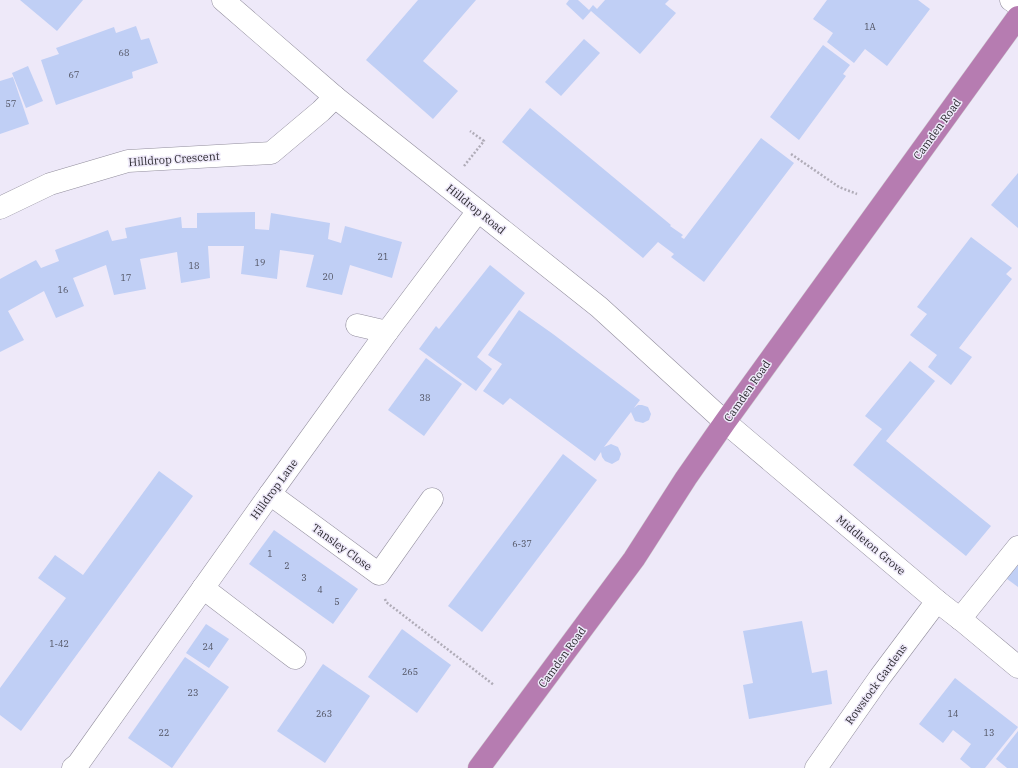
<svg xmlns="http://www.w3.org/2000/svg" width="1018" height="768" viewBox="0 0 1018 768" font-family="'IBM Plex Serif',serif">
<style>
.building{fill:#c0cff5}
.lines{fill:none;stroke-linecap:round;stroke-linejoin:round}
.minor-casing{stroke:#928e9d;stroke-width:23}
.highway-casing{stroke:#d0d0d1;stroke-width:23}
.path{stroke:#b0acb8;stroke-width:2.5;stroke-dasharray:2 2;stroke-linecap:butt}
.minor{stroke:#fff;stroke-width:22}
.highway{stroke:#b67cb1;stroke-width:22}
.labels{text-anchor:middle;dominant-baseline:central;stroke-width:3;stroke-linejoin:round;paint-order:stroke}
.number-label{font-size:9px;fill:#505260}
.street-label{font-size:11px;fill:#2b292f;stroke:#eee9f9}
</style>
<rect width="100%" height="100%" fill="#eee9f9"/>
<g class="building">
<polygon points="20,0 83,0 57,31"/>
<polygon points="418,0 476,0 423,61 458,91 433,119 366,60"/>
<polygon points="569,0 578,0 589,10 593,5 597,9 605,0 669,0 665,4 676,13 640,54 591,11 583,20 566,4"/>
<polygon points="827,0 918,0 930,9 887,66 865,49 854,63 827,42 833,33 813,19"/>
<polygon points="136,26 141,40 149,38 158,63 132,72 133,78 56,105 41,60 59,54 56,48 114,27 116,33"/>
<polygon points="584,39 600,53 561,96 545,82"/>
<polygon points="823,45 850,65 843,74 846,76 799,140 770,117"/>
<polygon points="28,66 43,101 26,108 12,73"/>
<polygon points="13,77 29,124 0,134 0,81"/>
<polygon points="530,108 671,225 670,226 683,235 681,237 684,239 761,138 794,163 704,282 671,257 674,254 658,242 643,258 502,142"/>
<polygon points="1018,173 1018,228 991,205"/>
<polygon points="255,212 255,229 269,230 271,213 330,223 328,239 341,243 345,226 402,242 392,278 350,265 342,295 306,287 314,255 280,250 277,279 241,274 244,246 208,246 210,278 181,283 177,252 140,259 146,289 114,295 106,265 73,278 84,306 56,318 44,291 8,311 24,340 0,352 0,279 11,273 36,260 41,268 59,261 55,250 108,230 112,241 127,238 125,228 181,217 182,228 197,228 197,213"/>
<polygon points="971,237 1012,268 1006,274 1012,279 959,348 972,357 951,385 928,367 937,355 910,335 927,314 917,307"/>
<polygon points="490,265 525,293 477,357 492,369 476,391 419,349 436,326 439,329"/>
<polygon points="519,310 553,334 640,400 634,408 638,405 642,405 648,407 651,414 649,420 643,423 635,421 631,412 604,447 611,444 618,447 621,454 619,460 612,464 605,461 602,457 601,452 595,461 510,398 503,405 483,391 502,364 488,355"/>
<polygon points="426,358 462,384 424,436 388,410"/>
<polygon points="910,361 935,381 886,441 991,526 966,556 853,465 882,429 865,416"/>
<polygon points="563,454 597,480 482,632 448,606"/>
<polygon points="159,471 193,496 21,731 0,715 0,688 66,598 38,578 55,555 83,575"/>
<polygon points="274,530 358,589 333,624 249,564"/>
<polygon points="1018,556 1018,587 1003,576"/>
<polygon points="802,621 812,673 827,670 832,704 749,719 743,685 753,683 743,631"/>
<polygon points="206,624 229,639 209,668 186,653"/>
<polygon points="402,629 451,665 417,713 368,677"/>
<polygon points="185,657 229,687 172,768 128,738"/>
<polygon points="323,664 370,696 325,763 277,731"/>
<polygon points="955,678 1018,727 985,768 971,768 960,759 971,744 953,730 943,743 919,724"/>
<polygon points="1018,731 1018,768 1007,768 996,759"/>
</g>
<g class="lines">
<defs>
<g id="minor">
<polyline points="223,0 335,97 599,307 725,422 937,601 964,622 1018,667"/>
<polyline points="1011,0 1018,5"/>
<polyline points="0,208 50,184 128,161 271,153 321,111 335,97"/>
<polyline points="357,325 387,332"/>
<polyline points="270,494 379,574 432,499"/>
<polyline points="203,588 295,658"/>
<polyline points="960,619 1018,547"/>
<polyline points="73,768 78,764 270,494 387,332 478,211"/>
<polyline points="816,768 880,677 937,601"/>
</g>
<polyline id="highway" points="479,768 634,559 686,478 725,422 1018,17"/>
</defs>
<use href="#minor" class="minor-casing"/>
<use href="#highway" class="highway-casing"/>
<g class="path">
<polyline points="791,154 839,187 857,194"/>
<polyline points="464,166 484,141 470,131"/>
<polyline points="385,599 386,602 494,685"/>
</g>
<use href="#minor" class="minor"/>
<use href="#highway" class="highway"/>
</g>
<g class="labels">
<g class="number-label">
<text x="870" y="26">1A</text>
<text x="124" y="52">68</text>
<text x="74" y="74">67</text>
<text x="11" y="103">57</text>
<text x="383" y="256">21</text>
<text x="260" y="262">19</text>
<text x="194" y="265">18</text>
<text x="328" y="276">20</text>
<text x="126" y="277">17</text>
<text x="63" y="289">16</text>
<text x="425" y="397">38</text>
<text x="522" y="543">6-37</text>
<text x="270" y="553">1</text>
<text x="287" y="565">2</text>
<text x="304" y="577">3</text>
<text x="320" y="589">4</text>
<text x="337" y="601">5</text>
<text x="59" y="643">1-42</text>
<text x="208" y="646">24</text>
<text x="410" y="671">265</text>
<text x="193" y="692">23</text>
<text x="324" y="713">263</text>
<text x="953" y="713">14</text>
<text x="164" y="732">22</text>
<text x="989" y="732">13</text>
</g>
<g class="street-label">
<text transform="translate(937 129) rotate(-54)">Camden Road</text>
<text transform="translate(174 159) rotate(-4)">Hilldrop Crescent</text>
<text transform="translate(476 209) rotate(39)">Hilldrop Road</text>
<text transform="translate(747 391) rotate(-55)">Camden Road</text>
<text transform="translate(274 489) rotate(-54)">Hilldrop Lane</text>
<text transform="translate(871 545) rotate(40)">Middleton Grove</text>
<text transform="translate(342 547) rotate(36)">Tansley Close</text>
<text transform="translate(562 657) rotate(-54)">Camden Road</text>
<text transform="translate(876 684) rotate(-54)">Rowstock Gardens</text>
</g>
</g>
</svg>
